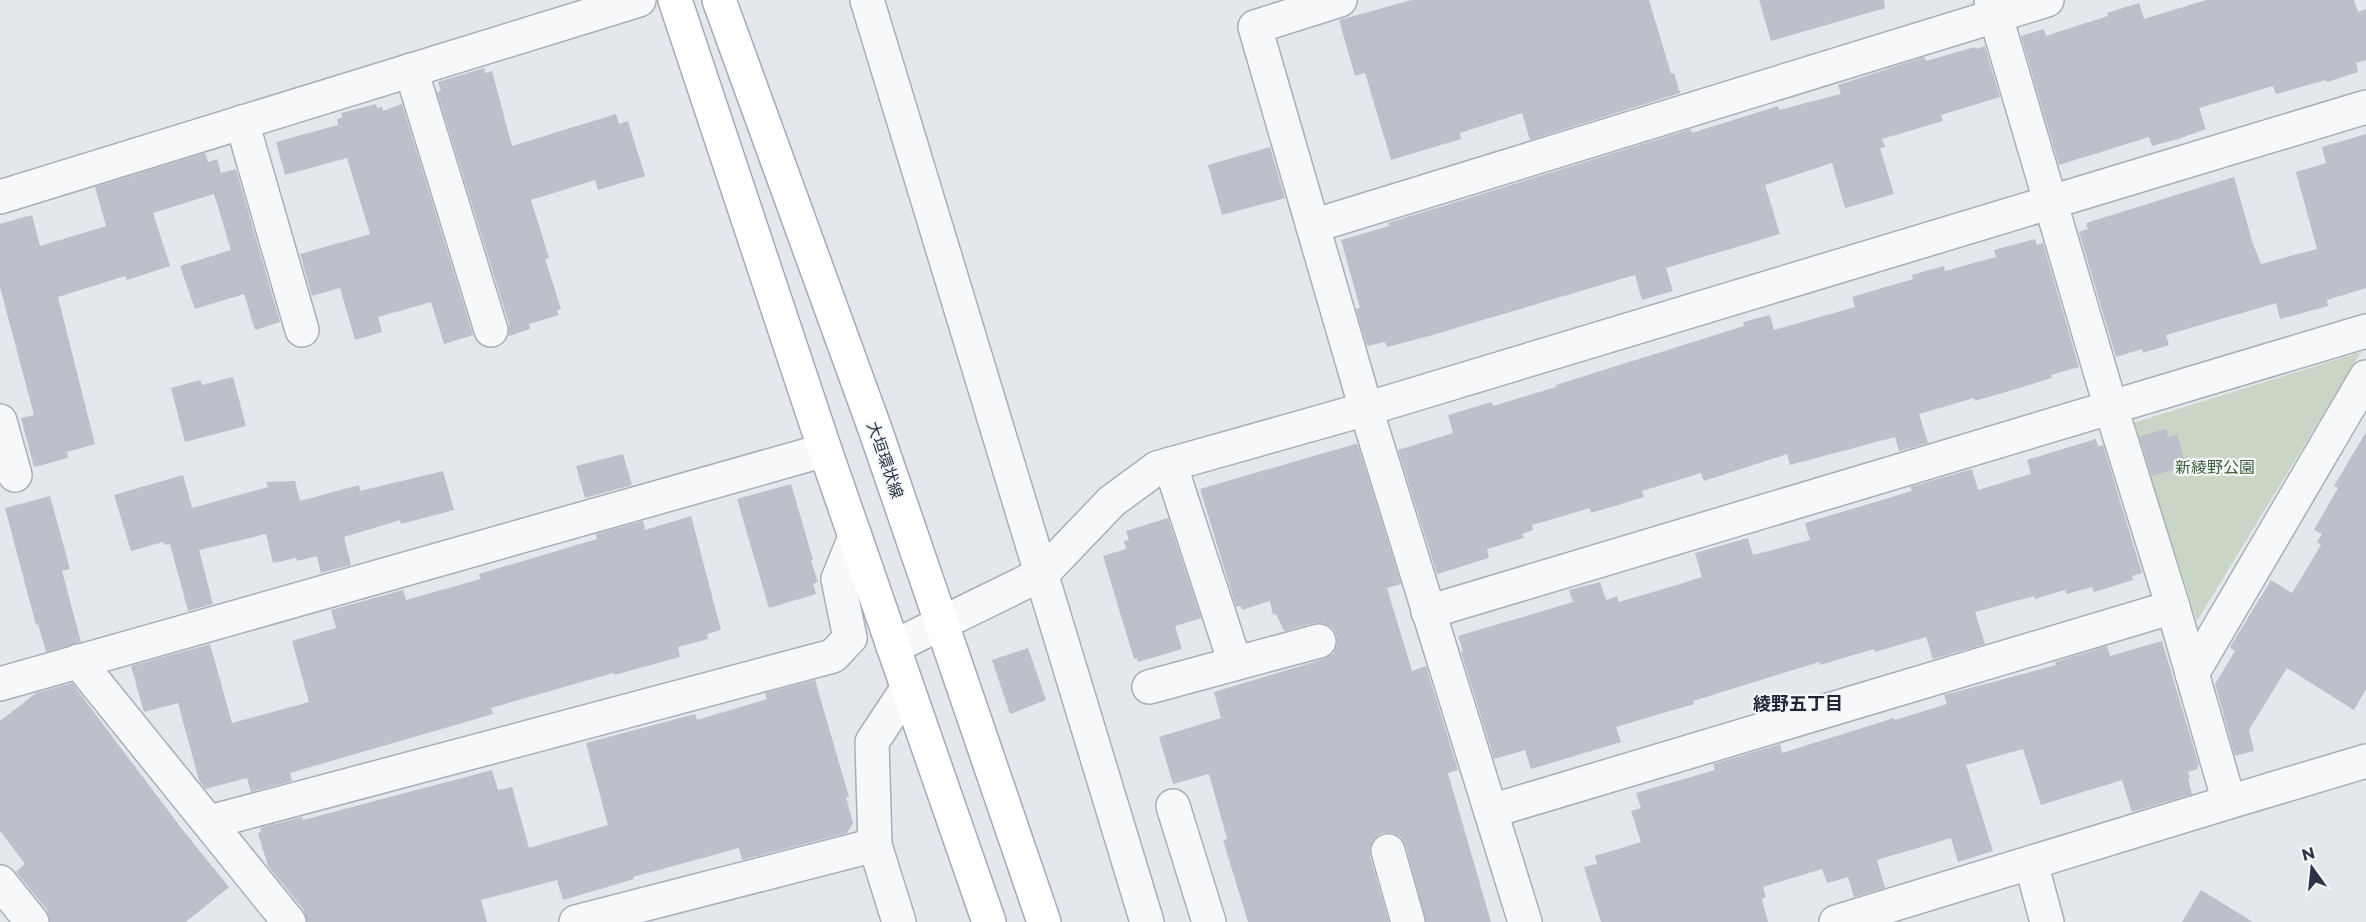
<svg xmlns="http://www.w3.org/2000/svg" width="2366" height="922" viewBox="0 0 2366 922" font-family="Montserrat,'Noto Sans JP',sans-serif">
<style>
.green{fill:#c9d6c5}
.building{fill:#bbc0ca}
.lines{fill:none;stroke-linecap:round;stroke-linejoin:round}
.minor-casing{stroke:#a9aeb7;stroke-width:36}
.primary-casing{stroke:#a3abb8;stroke-width:36}
.minor{stroke:#f7f8fa;stroke-width:33}
.primary{stroke:#fff;stroke-width:33}
.labels{text-anchor:middle;dominant-baseline:central;stroke-width:4.5;stroke-linejoin:round;paint-order:stroke}
.street-label{font-size:16px;fill:#2b3445;stroke:#f4f6f9}
.park-label{font-size:16px;fill:#3f6138;stroke:#f4f6f9}
.neighbourhood-label{font-size:18px;font-weight:bold;fill:#1d2536;stroke:#f4f6f9}
</style>
<rect width="100%" height="100%" fill="#e4e7ec"/>
<polygon class="green" points="2361,352 2197,621 2133,423"/>
<g class="building">
<polygon points="1412,0 1649,0 1671,74 1674,73 1680,93 1530,140 1522,113 1460,133 1461,139 1391,160 1365,73 1355,76 1339,20"/>
<polygon points="1759,0 1884,0 1885,8 1771,41"/>
<polygon points="2206,0 2354,0 2358,12 2366,9 2366,60 2356,63 2358,72 2327,82 2326,80 2276,94 2273,86 2199,108 2206,129 2178,139 2152,146 2149,137 2059,165 2021,36 2044,29 2046,36 2108,16 2107,13 2139,3 2144,19"/>
<polygon points="1985,46 2000,97 1941,115 1943,121 1882,139 1885,147 1880,148 1894,194 1845,208 1832,163 1765,185 1780,234 1666,268 1673,291 1642,300 1635,275 1429,336 1387,347 1385,342 1367,346 1356,309 1360,308 1341,240 1389,226 1388,223 1691,129 1692,133 1778,106 1779,110 1841,94 1838,85 1924,57 1926,61 1975,47 1976,49"/>
<polygon points="484,68 485,73 492,71 512,146 616,114 619,124 628,121 645,176 598,190 595,180 531,200 549,258 545,259 561,309 557,310 559,315 529,324 530,329 509,336 509,324 437,92 441,91 438,82"/>
<polygon points="376,104 377,108 382,107 383,111 402,104 473,335 444,344 431,302 378,317 382,332 355,340 340,288 312,296 300,254 370,234 347,158 285,175 276,142 338,125 337,119 342,118 341,113"/>
<polygon points="2366,134 2366,288 2327,300 2328,306 2280,319 2276,303 2166,335 2169,345 2143,353 2142,349 2116,357 2079,232 2088,229 2086,223 2234,177 2253,244 2261,264 2317,249 2296,172 2326,163 2322,147"/>
<polygon points="1270,147 1285,198 1222,215 1208,165"/>
<polygon points="205,153 208,162 217,159 221,173 236,169 280,322 255,330 244,294 195,309 180,266 231,250 214,194 153,213 170,266 127,280 125,276 58,297 95,444 67,452 68,458 34,467 21,418 34,415 0,287 0,224 32,215 40,246 106,226 95,187"/>
<polygon points="2035,239 2037,245 2043,243 2079,367 2051,375 2052,378 1975,401 1974,398 1919,414 1928,443 1899,451 1895,437 1790,465 1787,454 1704,481 1701,473 1642,491 1644,497 1591,513 1590,508 1532,525 1533,530 1522,534 1524,538 1487,549 1489,558 1437,574 1398,450 1453,433 1448,415 1492,402 1493,406 1556,387 1556,385 1744,326 1743,322 1770,315 1774,330 1855,307 1852,297 1913,279 1912,275 1944,266 1945,271 1996,257 1994,250"/>
<polygon points="233,377 246,426 185,442 171,388 200,380 202,385"/>
<polygon points="2166,429 2168,437 2177,434 2186,466 2152,476 2139,436"/>
<polygon points="2366,432 2366,689 2354,710 2287,668 2249,730 2254,751 2235,756 2215,684 2235,651 2230,647 2271,580 2292,593 2321,545 2317,542 2322,534 2314,530 2338,488 2334,486"/>
<polygon points="2096,439 2098,447 2103,445 2142,573 2132,576 2133,580 2094,592 2092,587 2067,594 2065,590 2035,599 2034,596 1975,612 1985,644 1933,659 1926,637 1875,652 1874,649 1820,665 1819,662 1693,701 1694,704 1616,727 1621,742 1531,769 1525,750 1494,759 1461,652 1463,651 1458,636 1573,602 1569,590 1600,582 1606,600 1617,596 1619,602 1680,584 1702,577 1695,553 1748,538 1753,555 1810,540 1805,523 1912,491 1910,487 1972,469 1978,490 2031,474 2027,460"/>
<polygon points="1355,444 1358,445 1401,584 1387,588 1412,671 1426,666 1458,770 1448,773 1491,922 1426,922 1406,846 1401,837 1392,833 1382,833 1375,838 1370,847 1370,856 1389,922 1248,922 1223,840 1227,839 1209,774 1173,784 1159,737 1221,718 1214,692 1324,659 1333,654 1337,645 1337,636 1333,628 1323,623 1314,623 1284,631 1276,614 1273,615 1270,601 1242,610 1241,606 1236,607 1200,489"/>
<polygon points="623,454 632,485 585,498 576,466"/>
<polygon points="443,471 454,510 401,524 400,520 344,537 351,565 321,573 317,556 297,561 296,558 273,563 266,534 199,550 213,604 188,611 170,544 164,545 163,542 131,551 114,495 183,475 192,508 268,487 266,482 295,481 300,501 359,485 360,491"/>
<polygon points="791,484 813,560 811,561 818,582 813,584 816,594 769,608 737,499"/>
<polygon points="50,496 70,569 62,571 81,642 46,652 38,624 36,625 5,508"/>
<polygon points="691,516 721,630 707,634 708,639 678,647 680,657 614,675 613,673 491,708 493,714 290,773 292,781 251,792 247,778 205,789 199,780 178,703 144,712 131,666 210,644 232,723 309,702 292,641 336,628 331,610 403,590 406,600 481,579 479,574 597,539 596,534 643,521 645,530"/>
<polygon points="1168,518 1201,618 1175,626 1182,649 1138,662 1137,658 1134,659 1103,556 1126,549 1124,541 1129,540 1126,531"/>
<polygon points="2162,641 2199,766 2197,767 2198,769 2188,772 2190,778 2188,779 2192,794 2132,812 2122,780 2041,805 2023,749 1966,765 1993,851 1958,862 1951,838 1877,860 1885,888 1854,897 1848,877 1827,883 1822,869 1763,887 1766,897 1762,899 1768,922 1601,922 1584,867 1597,864 1595,856 1641,842 1631,811 1641,808 1636,793 1715,770 1713,764 1780,744 1782,753 1894,718 1895,720 1947,704 1944,695 2056,665 2055,662 2107,646 2110,656"/>
<polygon points="1028,648 1046,700 1010,714 992,660"/>
<polygon points="815,680 849,797 846,797 853,823 847,833 742,860 739,848 633,877 634,879 563,900 557,880 481,900 487,922 307,922 304,910 268,866 258,833 261,832 260,828 302,817 303,820 492,770 498,790 512,787 529,848 608,825 586,743 695,714 697,720 767,699 765,693"/>
<polygon points="72,683 185,833 229,887 186,922 50,922 47,910 16,872 25,864 0,831 0,721 36,693"/>
<polygon points="2201,890 2253,922 2182,922"/>
</g>
<g class="lines">
<defs>
<g id="minor">
<polyline points="867,0 1147,922"/>
<polyline points="1340,0 1255,27 1366,409 1525,922"/>
<polyline points="411,70 491,330"/>
<polyline points="242,122 302,330"/>
<polyline points="0,197 639,0"/>
<polyline points="1313,226 2047,0"/>
<polyline points="0,421 15,475"/>
<polyline points="1170,464 1235,663"/>
<polyline points="1428,612 2366,331"/>
<polyline points="893,647 1042,574 1112,501 1157,468 1366,409 2366,107"/>
<polyline points="78,661 289,922"/>
<polyline points="2192,674 2366,377"/>
<polyline points="0,684 825,450"/>
<polyline points="1149,687 1319,641"/>
<polyline points="2229,802 2366,761"/>
<polyline points="1173,806 1209,922"/>
<polyline points="1491,811 2173,607"/>
<polyline points="210,822 833,656 850,638 838,579 855,537"/>
<polyline points="1388,851 1408,922"/>
<polyline points="2031,863 2047,922"/>
<polyline points="0,882 32,922"/>
<polyline points="576,922 875,845"/>
<polyline points="899,922 875,845 872,742 907,689"/>
<polyline points="1836,922 2229,802 2173,607 2111,408 1991,0"/>
</g>
<g id="primary">
<polyline points="675,0 825,450 989,922"/>
<polyline points="719,0 875,429 1044,922"/>
</g>
</defs>
<use href="#minor" class="minor-casing"/>
<use href="#primary" class="primary-casing"/>
<use href="#minor" class="minor"/>
<use href="#primary" class="primary"/>
</g>
<g class="labels">
<g class="street-label">
<text transform="translate(885 460) rotate(71)">大垣環状線</text>
</g>
<g class="park-label">
<text x="2215" y="467">新綾野公園</text>
</g>
<g class="neighbourhood-label">
<text x="1798" y="704">綾野五丁目</text>
</g>
</g>
<g transform="translate(2312 868) rotate(345)" stroke="#f4f6f9" stroke-width="4.5" paint-order="stroke">
<path d="M0-4.5L10 22L0 15L-10 22Z" fill="#2b3445"/>
<text y="-9" font-size="16" font-weight="bold" text-anchor="middle" fill="#2b3445">N</text>
</g>
</svg>
